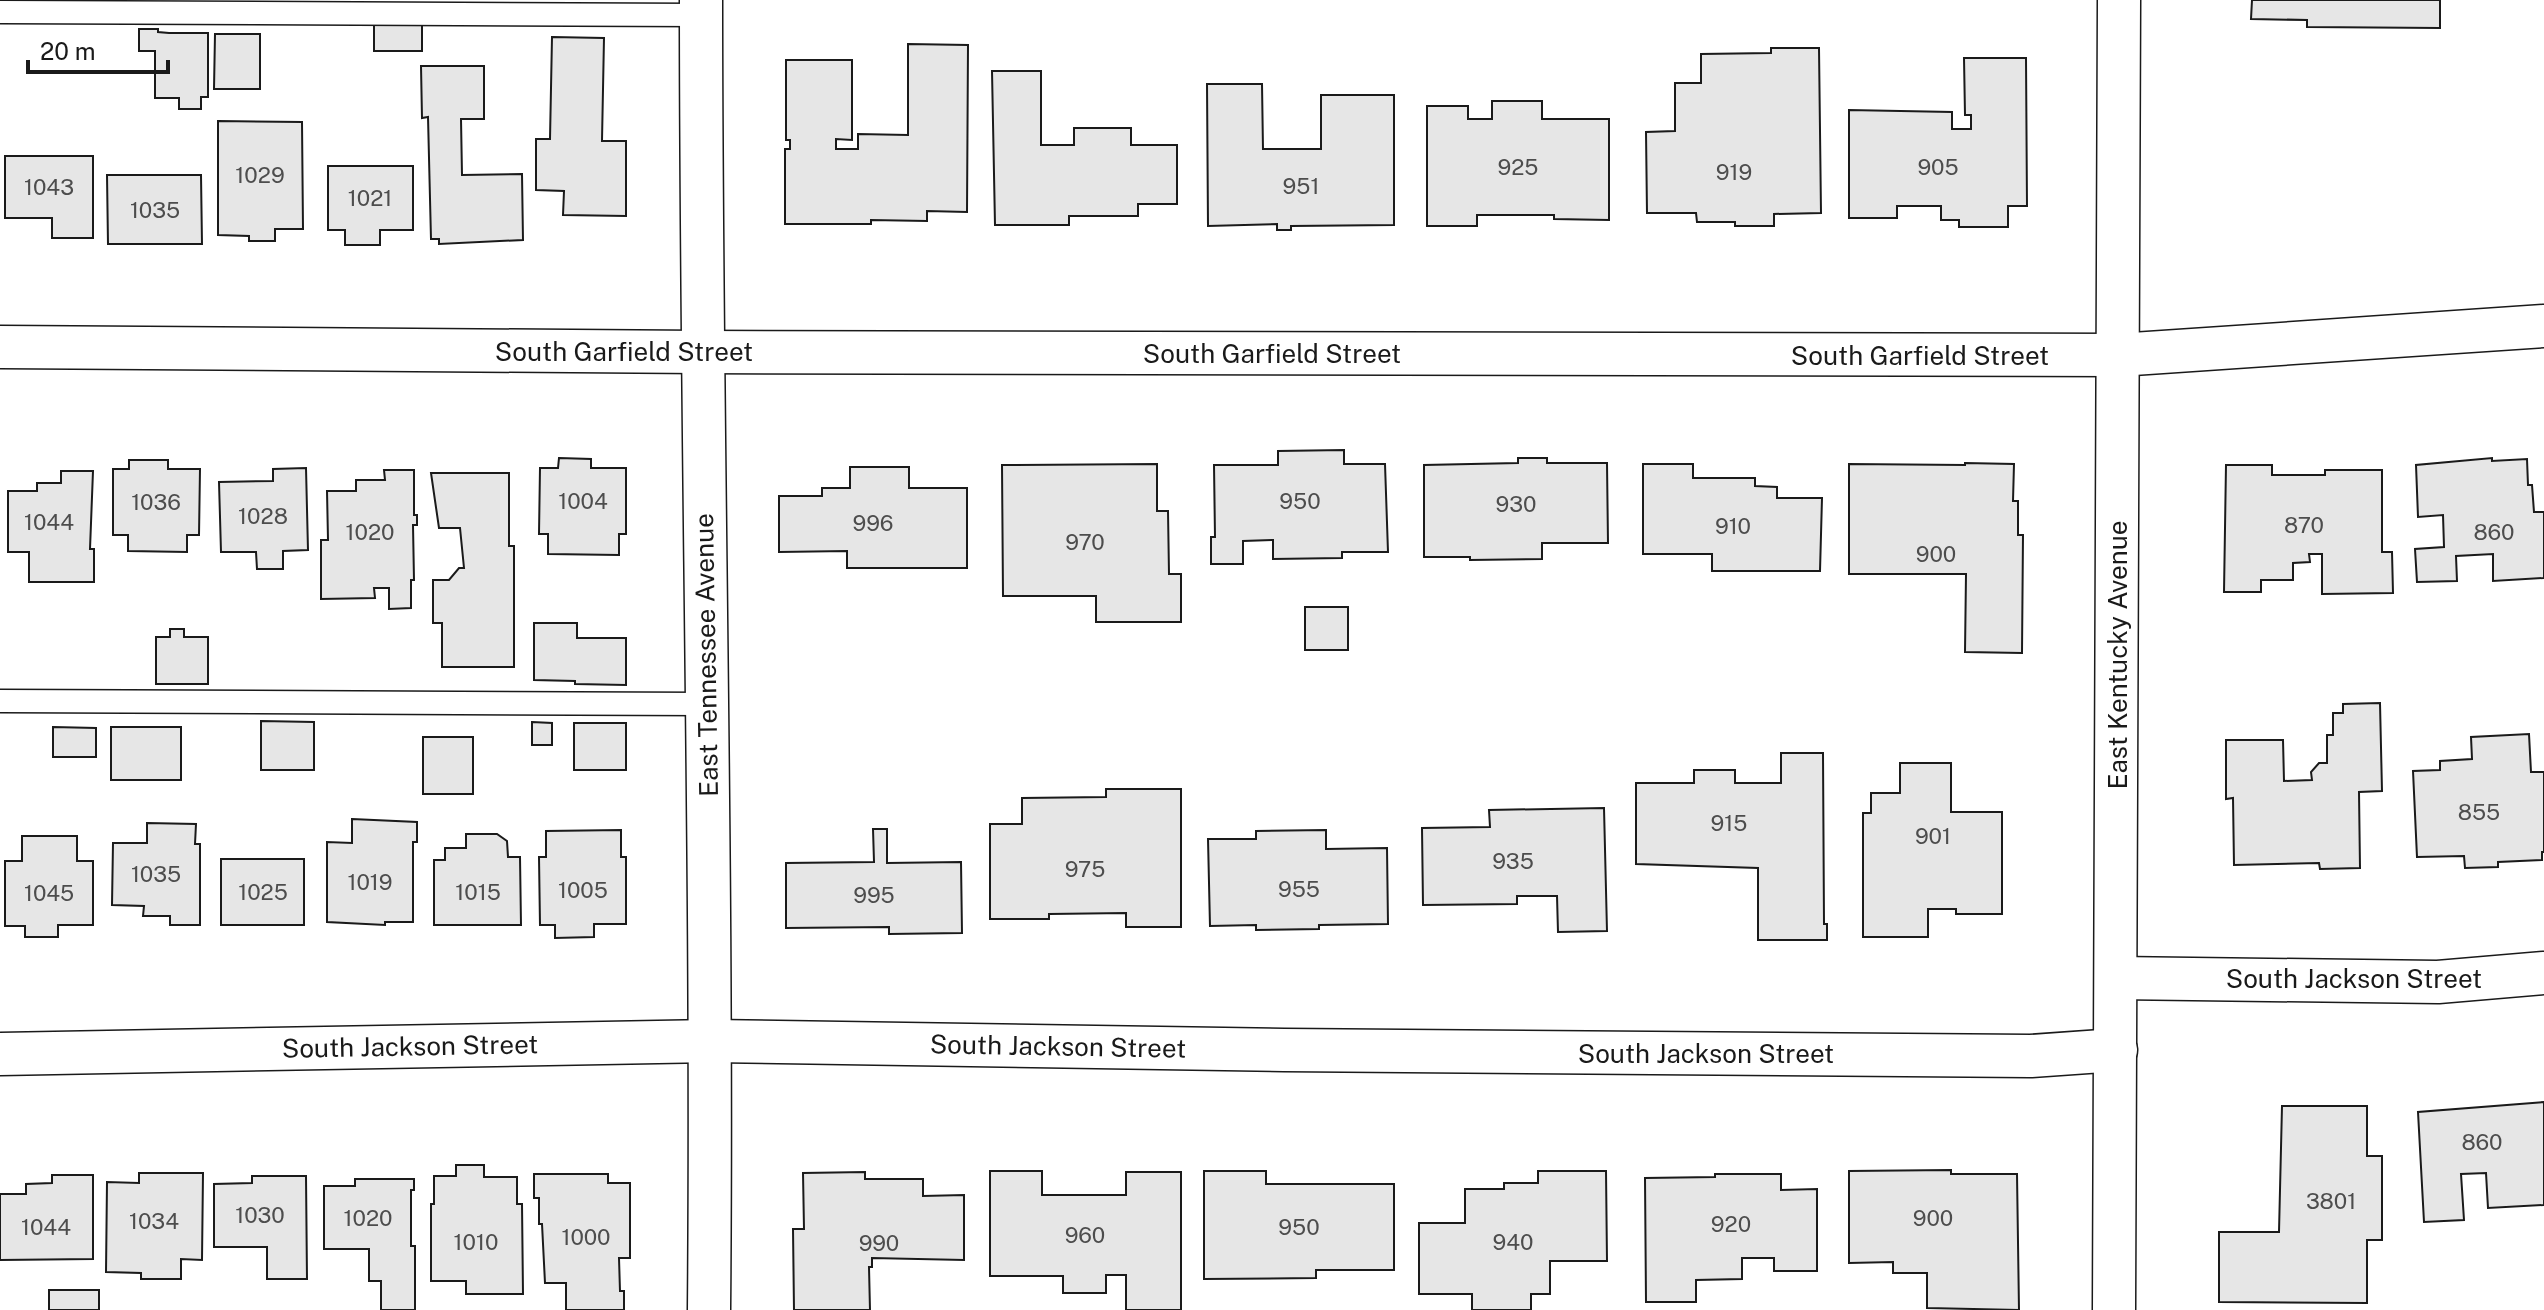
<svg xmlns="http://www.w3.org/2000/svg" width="2544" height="1310" viewBox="0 0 2544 1310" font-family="'Public Sans',sans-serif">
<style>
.building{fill:#e6e6e6;stroke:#1a1a1a;stroke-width:2}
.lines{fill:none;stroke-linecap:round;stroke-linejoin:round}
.lane-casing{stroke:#1a1a1a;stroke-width:25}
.street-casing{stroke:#1a1a1a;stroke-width:45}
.lane{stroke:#fff;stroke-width:22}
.street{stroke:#fff;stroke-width:42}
.labels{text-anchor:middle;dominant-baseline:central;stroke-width:6;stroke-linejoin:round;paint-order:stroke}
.number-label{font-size:22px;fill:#4d4d4d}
.street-label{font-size:26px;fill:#1a1a1a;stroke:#fff}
</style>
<rect width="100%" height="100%" fill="#fff"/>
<g class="building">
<polygon points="2252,0 2440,0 2440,28 2307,27 2307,20 2251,19"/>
<rect x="374" y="25" width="48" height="26"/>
<polygon points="139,29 158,29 158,32 169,33 208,33 208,97 201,97 201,109 179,109 179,98 155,98 155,51 139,51"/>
<polygon points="215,34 260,34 260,89 214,89"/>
<polygon points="552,37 604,38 602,141 626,141 626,216 563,215 564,191 536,190 536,139 550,139"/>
<polygon points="908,44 968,45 967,212 927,211 927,221 871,220 871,224 785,224 785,149 790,149 790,140 786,140 786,60 852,60 852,140 836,139 836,149 858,149 858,134 908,135"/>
<polygon points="1771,48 1819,48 1821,213 1774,214 1774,226 1735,226 1735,222 1697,222 1696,213 1647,213 1646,132 1675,131 1675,83 1701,83 1701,54 1771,53"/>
<polygon points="1964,58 2026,58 2027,206 2008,206 2008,227 1959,227 1959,220 1941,220 1941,206 1897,206 1897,218 1849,218 1849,110 1952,112 1952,129 1971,129 1971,115 1965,115"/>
<polygon points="421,66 484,66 484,119 461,119 462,175 522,174 523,240 439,244 439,239 431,239 428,117 422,118"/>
<polygon points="992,71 1041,71 1041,145 1074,145 1074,128 1131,128 1131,145 1177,145 1177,204 1138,204 1138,216 1069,216 1069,225 995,225"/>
<polygon points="1207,84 1262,84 1263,149 1321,149 1321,95 1394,95 1394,225 1291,226 1291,230 1277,230 1277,224 1208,226"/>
<polygon points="1492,101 1542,101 1542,119 1609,119 1609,220 1554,219 1554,215 1477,215 1477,226 1427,226 1427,106 1468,106 1468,119 1492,119"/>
<polygon points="218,121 302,122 303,229 275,229 275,241 249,241 249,236 218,235"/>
<polygon points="5,156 93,156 93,238 52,238 52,218 5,218"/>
<polygon points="328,166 413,166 413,230 380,230 380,245 345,245 345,230 328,230"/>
<polygon points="107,175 201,175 202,244 108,244"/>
<polygon points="1344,450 1344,464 1385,464 1388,552 1342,552 1342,558 1273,559 1273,540 1243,541 1243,564 1211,564 1211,537 1215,537 1214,465 1278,465 1278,451"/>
<polygon points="559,458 591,459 591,468 626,468 626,534 619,534 619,555 548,554 548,534 539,534 540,468 558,468"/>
<polygon points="1518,458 1547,458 1547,463 1607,463 1608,543 1542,543 1542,559 1470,560 1470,557 1424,557 1424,465 1518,463"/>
<polygon points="2492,458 2492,461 2527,459 2528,485 2532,485 2534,512 2544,512 2544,578 2493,581 2493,554 2456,556 2457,581 2417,582 2415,549 2444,547 2443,515 2418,517 2416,465"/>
<polygon points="129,460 168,460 168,469 200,469 199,535 187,535 187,552 128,551 128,535 113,535 113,469 129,469"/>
<polygon points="1965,463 2014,464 2013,501 2018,501 2018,535 2023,535 2022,653 1965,652 1966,574 1849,574 1849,464 1965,465"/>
<polygon points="1157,464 1157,511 1168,511 1169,574 1181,574 1181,622 1096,622 1096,596 1003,596 1002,465"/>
<polygon points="1643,464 1693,464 1693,478 1755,478 1755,486 1777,487 1777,498 1822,498 1820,571 1712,571 1712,554 1643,554"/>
<polygon points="2226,465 2272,465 2272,475 2325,475 2325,470 2382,470 2382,552 2392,552 2393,593 2322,594 2322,554 2309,554 2310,562 2293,563 2293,580 2261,580 2261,592 2224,592"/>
<polygon points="850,467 909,467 909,488 967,488 967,568 847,568 847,551 779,552 779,496 822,496 822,488 850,488"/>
<polygon points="306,468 308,550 283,551 283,569 257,569 256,552 221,552 219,482 273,481 273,469"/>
<polygon points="384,470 414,470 414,515 417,515 417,525 413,525 414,580 411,580 411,608 389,609 389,588 374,588 375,598 321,599 321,540 328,540 327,491 356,491 356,480 385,480"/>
<polygon points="61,471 93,471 90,549 94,549 94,582 29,582 29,552 8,552 8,491 37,491 37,483 61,483"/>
<polygon points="431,473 509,473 509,546 514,546 514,667 442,667 442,623 433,623 433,580 449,580 459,568 464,568 460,528 439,528"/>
<rect x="1305" y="607" width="43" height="43"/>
<polygon points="534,623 577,623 577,638 626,638 626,685 575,684 575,681 534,680"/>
<polygon points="170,629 184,629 184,637 208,637 208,684 156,684 156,637 170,637"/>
<polygon points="2380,703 2382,791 2359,792 2360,868 2320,869 2319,863 2234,865 2233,798 2226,799 2226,740 2283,740 2284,781 2312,780 2311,772 2319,763 2327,763 2327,735 2333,735 2333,713 2343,713 2343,704"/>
<polygon points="261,721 314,722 314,770 261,770"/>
<polygon points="532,722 552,723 552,745 532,745"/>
<rect x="574" y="723" width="52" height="47"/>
<polygon points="53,727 96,728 96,757 53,757"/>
<rect x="111" y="727" width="70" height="53"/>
<polygon points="2529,734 2531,772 2544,772 2544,852 2542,852 2542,860 2498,862 2498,867 2465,868 2464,856 2417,857 2413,771 2440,770 2440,761 2472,759 2471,737"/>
<rect x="423" y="737" width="50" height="57"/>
<polygon points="1781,753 1823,753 1824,924 1827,924 1827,940 1758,940 1758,868 1636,864 1636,783 1694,783 1694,770 1735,770 1735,783 1781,783"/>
<polygon points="1900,763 1951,763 1951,812 2002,812 2002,914 1956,914 1956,909 1928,909 1928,937 1863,937 1863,813 1871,813 1871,793 1900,793"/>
<polygon points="1106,789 1181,789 1181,927 1126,927 1126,913 1049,914 1049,919 990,919 990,824 1022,824 1022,798 1106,797"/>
<polygon points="1604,808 1607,931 1558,932 1557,896 1517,896 1517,904 1423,905 1422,828 1490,827 1489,810"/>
<polygon points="352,819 417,822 417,842 413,842 413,922 385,922 385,925 327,922 327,842 352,843"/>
<polygon points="147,823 196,824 195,844 200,844 200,925 170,925 170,916 143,916 144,906 112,905 113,843 147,843"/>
<polygon points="873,829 887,829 887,863 961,862 962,933 889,934 889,927 786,928 786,863 874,862"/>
<polygon points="621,830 621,857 626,857 626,924 594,924 594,937 555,938 555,925 540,925 539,857 546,857 546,831"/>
<polygon points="1326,830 1326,849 1387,848 1388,924 1319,925 1319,929 1256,930 1256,925 1210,926 1208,839 1256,839 1256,831"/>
<polygon points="466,834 497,834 507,841 508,857 520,857 521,925 434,925 434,860 445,860 445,848 466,848"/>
<polygon points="22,836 77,836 77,861 93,861 93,925 58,925 58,937 25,937 25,926 5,926 5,861 22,861"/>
<rect x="221" y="859" width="83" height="66"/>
<polygon points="2544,1102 2544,1205 2488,1208 2486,1173 2461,1174 2464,1220 2424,1222 2418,1112"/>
<polygon points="2282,1106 2367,1106 2367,1156 2382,1156 2382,1240 2367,1240 2367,1303 2219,1302 2219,1232 2279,1232"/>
<polygon points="456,1165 484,1165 484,1177 517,1177 517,1204 522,1204 523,1294 466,1294 466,1281 431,1281 431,1204 434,1204 434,1176 456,1176"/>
<polygon points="1951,1170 1951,1174 2017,1174 2019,1310 1927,1308 1927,1273 1893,1273 1893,1262 1849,1263 1849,1171"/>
<polygon points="990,1171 1042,1171 1042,1195 1126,1195 1126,1172 1181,1172 1181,1310 1126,1310 1126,1275 1106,1275 1106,1293 1063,1293 1063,1276 990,1276"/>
<polygon points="1204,1171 1266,1171 1266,1184 1394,1184 1394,1270 1316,1270 1316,1278 1204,1279"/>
<polygon points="1538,1171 1606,1171 1607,1261 1550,1261 1550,1294 1531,1294 1531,1310 1472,1310 1472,1294 1419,1294 1419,1223 1465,1223 1465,1189 1504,1189 1504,1183 1538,1183"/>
<polygon points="865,1172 865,1179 923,1179 923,1196 964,1195 964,1260 872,1258 872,1267 869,1267 870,1310 794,1310 793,1229 804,1229 803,1173"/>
<polygon points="139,1173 203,1173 202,1260 181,1259 181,1279 141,1279 141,1273 106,1272 107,1182 139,1183"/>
<polygon points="534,1174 608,1174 608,1183 630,1183 630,1258 619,1258 620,1291 624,1291 624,1310 566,1310 566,1283 545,1283 542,1224 539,1224 539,1198 534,1198"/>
<polygon points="1715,1174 1781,1174 1781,1190 1817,1189 1817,1271 1774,1271 1774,1258 1742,1258 1742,1279 1696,1280 1696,1302 1646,1302 1645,1178 1715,1177"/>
<polygon points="52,1175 93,1175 93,1259 0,1260 0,1194 26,1194 26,1184 52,1183"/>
<polygon points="252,1176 306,1176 307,1279 267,1279 267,1247 214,1247 214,1184 252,1183"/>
<polygon points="355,1179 414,1179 414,1190 411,1190 411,1246 415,1246 415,1310 381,1310 381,1281 369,1281 369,1249 324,1249 324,1186 355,1186"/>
<rect x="49" y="1290" width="50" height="20"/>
</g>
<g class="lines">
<defs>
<g id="lane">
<polyline points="0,12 701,15"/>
<polyline points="0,701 707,704"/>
</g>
<g id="street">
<path d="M701,0c0,437 12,873 8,1310"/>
<polyline points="0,347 701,352 2118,355 2544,326"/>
<polyline points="2116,978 2438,982 2544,973"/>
<polyline points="0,1054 712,1041 1284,1050 2031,1056 2116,1050"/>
<polyline points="2114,1310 2119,0"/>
</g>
</defs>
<use href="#lane" class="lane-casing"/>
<use href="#street" class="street-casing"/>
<use href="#lane" class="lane"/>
<use href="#street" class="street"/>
</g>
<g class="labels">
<g class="number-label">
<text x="1518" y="167">925</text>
<text x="1938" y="167">905</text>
<text x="1734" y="172">919</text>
<text x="260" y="175">1029</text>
<text x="1301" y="186">951</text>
<text x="49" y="187">1043</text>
<text x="370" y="198">1021</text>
<text x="155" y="210">1035</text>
<text x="583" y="501">1004</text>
<text x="1300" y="501">950</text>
<text x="156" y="502">1036</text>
<text x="1516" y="504">930</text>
<text x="263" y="516">1028</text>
<text x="49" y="522">1044</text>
<text x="873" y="523">996</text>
<text x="2304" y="525">870</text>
<text x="1733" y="526">910</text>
<text x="370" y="532">1020</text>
<text x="2494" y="532">860</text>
<text x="1085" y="542">970</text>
<text x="1936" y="554">900</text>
<text x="2479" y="812">855</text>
<text x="1729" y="823">915</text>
<text x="1933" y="836">901</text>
<text x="1513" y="861">935</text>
<text x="1085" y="869">975</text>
<text x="156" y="874">1035</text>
<text x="370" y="882">1019</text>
<text x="1299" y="889">955</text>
<text x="583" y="890">1005</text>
<text x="263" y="892">1025</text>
<text x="478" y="892">1015</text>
<text x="49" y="893">1045</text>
<text x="874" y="895">995</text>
<text x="2482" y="1142">860</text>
<text x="2331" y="1201">3801</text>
<text x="260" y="1215">1030</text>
<text x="368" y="1218">1020</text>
<text x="1933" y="1218">900</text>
<text x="154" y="1221">1034</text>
<text x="1731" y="1224">920</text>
<text x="46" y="1227">1044</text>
<text x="1299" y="1227">950</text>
<text x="1085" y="1235">960</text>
<text x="586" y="1237">1000</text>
<text x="476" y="1242">1010</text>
<text x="1513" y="1242">940</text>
<text x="879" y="1243">990</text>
</g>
<g class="street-label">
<text x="624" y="351">South Garfield Street</text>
<text x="1272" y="353">South Garfield Street</text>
<text x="1920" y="355">South Garfield Street</text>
<text transform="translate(706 655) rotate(-91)">East Tennessee Avenue</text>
<text transform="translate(2117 655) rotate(-90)">East Kentucky Avenue</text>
<text x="2354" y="978">South Jackson Street</text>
<text transform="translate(410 1046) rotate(-1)">South Jackson Street</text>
<text transform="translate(1058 1046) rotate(1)">South Jackson Street</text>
<text x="1706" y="1053">South Jackson Street</text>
</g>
</g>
<path d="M28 60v12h140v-12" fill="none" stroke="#1a1a1a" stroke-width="4"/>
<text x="40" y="60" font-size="24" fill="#1a1a1a" stroke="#ffffff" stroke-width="6" paint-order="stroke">20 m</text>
</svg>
